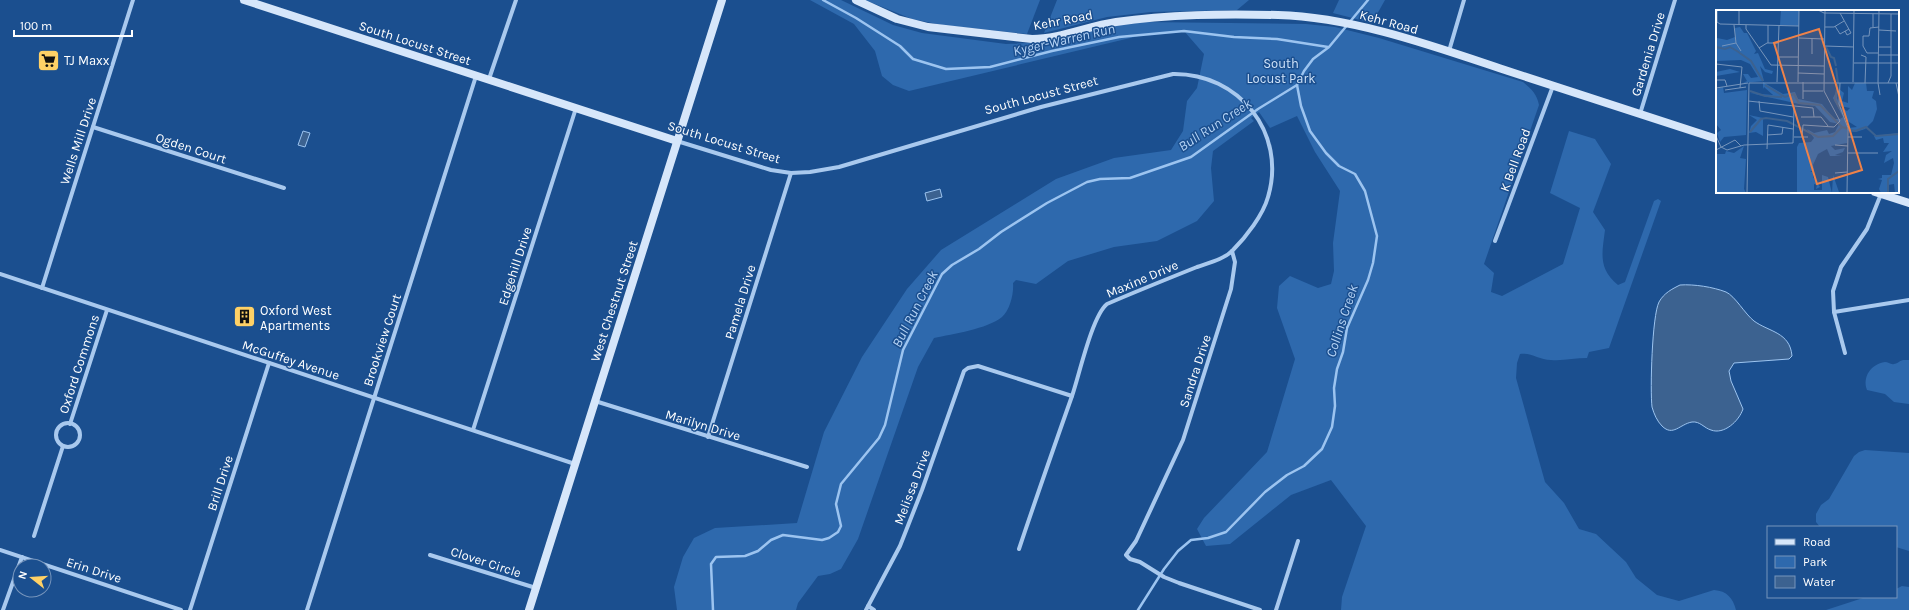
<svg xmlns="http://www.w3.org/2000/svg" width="1909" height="610" viewBox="0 0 1909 610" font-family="Karla,sans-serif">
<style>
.green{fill:#2e69ad}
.water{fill:#3c6290;stroke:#9cc4f0}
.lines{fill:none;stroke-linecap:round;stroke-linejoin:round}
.stream{stroke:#9cc4f0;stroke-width:2.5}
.street{stroke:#a9c9ee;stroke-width:4}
.secondary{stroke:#d6e6fa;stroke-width:8}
.labels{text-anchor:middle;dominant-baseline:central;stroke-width:3;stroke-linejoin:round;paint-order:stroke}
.street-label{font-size:13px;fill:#fff;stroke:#1b4f8f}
.poi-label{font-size:13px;fill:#fff;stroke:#1b4f8f;text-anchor:start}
.park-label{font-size:13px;fill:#cfe3fa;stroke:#1b4f8f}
.water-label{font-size:14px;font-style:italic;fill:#b5d3f5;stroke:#1b4f8f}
.inset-river{fill:none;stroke:#3c6290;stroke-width:2}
.inset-road{fill:none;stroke:#7695bc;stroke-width:1}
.view{fill:#ee8249;fill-opacity:0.15;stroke:#ee8249;stroke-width:2}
.inset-edge{fill:none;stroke:#fff;stroke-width:2}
</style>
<rect width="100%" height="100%" fill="#1b4f8f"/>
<g class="green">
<path d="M810,0h31l52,25 29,8 84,11 42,-2 61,-16 34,-4 163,2 29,3 44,11 144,44c8,7 14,12 16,23l-55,159 10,9 -3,19 11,4 61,-32 17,-56 -30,-15 19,-62 26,8 16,25 -18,48 12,18c-3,24 -7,38 13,55l7,-3 29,-81 4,-2 3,2 -52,147 -20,4 -2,6c-12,0 -24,3 -36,2 -12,0 -20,-8 -31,-6l-3,9 -1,15 29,104 19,21 15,26 17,5 30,28 10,16 21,17 22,6 35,-11c13,1 19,8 22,20h-395l1,-13 24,-71 -35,-46 -40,15 -61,49 -24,2 -9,-17 7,-11 63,-66 28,-93 -18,-51 2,-22 11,-10 28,12 13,-4 3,-13 -1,-28 7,-52 -25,-39 -18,-36 -27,12 -11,-16 -8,6 3,3 -41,30 -2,17 3,33 -17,20 -40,20 -43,6 -46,14 -32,23 -20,-4 -3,3c1,10 -3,27 -11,34 -15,12 -49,17 -68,21l-16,29 -60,172 -17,30 -11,5 -12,2 -20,27 -2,7h-119l-3,-23 9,-30 11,-19 21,-10 82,-5 27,-91 38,-75 45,-68 34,-39 115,-71 58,-21 57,-8 12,-19 4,-30 10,-13 7,-34 -20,-23 -37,3 -238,57 -16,-6 -11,-9 -7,-25 -21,-27z"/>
<polygon points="865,0 1040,0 1027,34 942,25 912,19"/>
<polygon points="1057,0 1249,0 1237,10 1151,12 1107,17 1044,33"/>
<polygon points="1339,0 1385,0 1372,23 1333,13"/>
<path d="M1903,360h6v44l-15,-2 -9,-8 -18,-4c-5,-13 4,-26 18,-28 3,0 6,3 9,2 3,0 5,-3 9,-4z"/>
<polygon points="1865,450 1909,453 1909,551 1896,547 1896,527 1820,527 1816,522 1816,514 1821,505 1829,499 1854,456 1859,452"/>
<polygon points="1902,586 1909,587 1909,610 1826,610 1866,597 1896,597 1896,589"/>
</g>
<g class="water">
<polygon points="303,131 310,133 305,147 298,145"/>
<polygon points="940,189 942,197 927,201 925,193"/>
<path d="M1680,285c14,-1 33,2 46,7 9,4 19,22 28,29 15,11 36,11 38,35l-3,3 -55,4 -5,8 2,10 12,28c-4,12 -19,26 -32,21 -7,-2 -11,-9 -19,-8 -12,2 -19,15 -30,4 -5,-5 -8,-12 -10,-19 -2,-17 0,-91 7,-105 5,-9 13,-13 21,-17z"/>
</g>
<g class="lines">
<g class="stream">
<polyline points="823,0 856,18 900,46 913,59 946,69 990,67 1052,51 1119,37 1184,31 1234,37 1277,39 1328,47"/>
<polyline points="713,610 711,564 716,557 745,556 758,551 771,540 783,535 822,540 829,538 838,532 841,526 836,504 841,484 879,438 885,425 903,350 942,274 952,265 979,249 1001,232 1047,203 1087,182 1100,179 1130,178 1191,157 1258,109 1297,85"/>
<polyline points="1138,610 1164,569 1178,551 1191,540 1208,538 1226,532 1265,492 1287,475 1304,466 1322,449 1332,427 1335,406 1334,388 1337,369 1343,352 1347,328 1368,280 1373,263 1377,236 1365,191 1355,174 1339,166 1326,153 1310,131 1301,106 1297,85 1304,71 1313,59 1329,47 1368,0"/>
</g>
<g class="street">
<polyline points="1449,51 1464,0"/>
<polyline points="489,79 516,0"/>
<polyline points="1640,114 1675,0"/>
<polyline points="93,127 284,188"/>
<path d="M677,141l94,29 20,3 19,-1 29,-5 202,-60 132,-33c66,-1 114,59 95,123 -5,18 -22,40 -35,53 -8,9 -25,13 -36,17 -30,12 -60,24 -90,37 -15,12 -28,72 -35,92 -18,51 -36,102 -53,153"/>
<polyline points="1495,241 1553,86"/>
<polyline points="1232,251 1235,262 1231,289 1183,440 1136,541 1126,555 1130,559 1140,562 1164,577 1179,583 1260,610"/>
<polyline points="0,274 575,464"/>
<polyline points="42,288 133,0"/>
<polyline points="1834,312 1909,300"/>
<polyline points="1845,353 1834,312 1833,291 1841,267 1867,229 1881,194"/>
<polyline points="595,401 807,467"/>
<circle cx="68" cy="435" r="12"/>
<polyline points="70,424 107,310"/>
<polyline points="473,430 576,108"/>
<polyline points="708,437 791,173"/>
<polyline points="34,536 63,446"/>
<polyline points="0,550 181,610"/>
<polyline points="430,555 536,588"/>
<polyline points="868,606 874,610"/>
<polyline points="3,610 22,557"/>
<polyline points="190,610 269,363"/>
<polyline points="307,610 476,76"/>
<polyline points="866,610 900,546 922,490 964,371 968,368 978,366 1072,396"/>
<polyline points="1276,610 1298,541"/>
</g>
<g class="secondary">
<polyline points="244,0 677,141"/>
<path d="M856,0l41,19 31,8 104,12c28,0 56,-13 84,-17 53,-8 108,-8 162,-7 76,2 158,32 230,56 70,23 140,45 209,68"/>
<polyline points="1875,192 1909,203"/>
<polyline points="529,610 722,0"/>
</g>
</g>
<defs>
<symbol id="supermarket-square" viewBox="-11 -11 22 22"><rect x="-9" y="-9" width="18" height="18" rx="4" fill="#ffd166" stroke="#1b4f8f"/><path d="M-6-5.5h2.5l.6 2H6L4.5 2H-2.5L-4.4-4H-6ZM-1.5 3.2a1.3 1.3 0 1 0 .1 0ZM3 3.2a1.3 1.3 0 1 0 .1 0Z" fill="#111"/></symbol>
<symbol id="building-square" viewBox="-11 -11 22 22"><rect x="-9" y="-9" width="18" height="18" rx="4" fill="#ffd166" stroke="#1b4f8f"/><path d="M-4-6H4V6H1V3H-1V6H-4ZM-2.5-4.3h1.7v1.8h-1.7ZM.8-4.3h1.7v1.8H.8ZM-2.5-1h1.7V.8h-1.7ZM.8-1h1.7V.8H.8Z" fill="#111"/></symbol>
</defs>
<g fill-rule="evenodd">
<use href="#supermarket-square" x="36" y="48" width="25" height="25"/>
<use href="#building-square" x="232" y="304" width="25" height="25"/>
</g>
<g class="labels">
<g class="street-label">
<text transform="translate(1063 20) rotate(-11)">Kehr Road</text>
<text transform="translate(1389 22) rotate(15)">Kehr Road</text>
<text transform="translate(415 43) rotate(18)">South Locust Street</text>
<text transform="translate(1648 54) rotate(-73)">Gardenia Drive</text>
<text transform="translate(1041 95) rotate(-15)">South Locust Street</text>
<text transform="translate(78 141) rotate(-72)">Wells Mill Drive</text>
<text transform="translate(724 142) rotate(17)">South Locust Street</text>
<text transform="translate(191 148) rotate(18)">Ogden Court</text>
<text transform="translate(1515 160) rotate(-70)">K Bell Road</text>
<text transform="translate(515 266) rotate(-72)">Edgehill Drive</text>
<text transform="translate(1142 279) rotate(-23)">Maxine Drive</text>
<text transform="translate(614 301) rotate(-72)">West Chestnut Street</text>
<text transform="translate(740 302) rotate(-73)">Pamela Drive</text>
<text transform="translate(382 340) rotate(-72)">Brookview Court</text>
<text transform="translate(291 360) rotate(18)">McGuffey Avenue</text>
<text transform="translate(79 364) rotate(-72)">Oxford Commons</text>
<text transform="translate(1195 371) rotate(-72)">Sandra Drive</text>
<text transform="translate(703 425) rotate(17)">Marilyn Drive</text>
<text transform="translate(220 483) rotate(-72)">Brill Drive</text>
<text transform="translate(912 487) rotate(-69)">Melissa Drive</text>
<text transform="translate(486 562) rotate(18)">Clover Circle</text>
<text transform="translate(94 570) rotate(18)">Erin Drive</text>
</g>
<g class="poi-label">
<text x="64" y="60">TJ Maxx</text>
<text x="260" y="310">Oxford West<tspan x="260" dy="15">Apartments</tspan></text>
</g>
<g class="park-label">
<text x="1281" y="63">South<tspan x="1281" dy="15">Locust Park</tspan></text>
</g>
<g class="water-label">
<text transform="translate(1064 40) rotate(-13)">Kyger-Warren Run</text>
<text transform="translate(1215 125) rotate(-33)">Bull Run Creek</text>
<text transform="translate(915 309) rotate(-63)">Bull Run Creek</text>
<text transform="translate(1342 321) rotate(-72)">Collins Creek</text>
</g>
</g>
<g transform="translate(1716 10)">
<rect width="183" height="183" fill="#1b4f8f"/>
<path d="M65,0h18v16l-19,-1zM19,18l5,-1 4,6h3l9,18 -2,3 4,-1 7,16 8,2 -1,3 -7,-2 -5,-6 4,15 -21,2 4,-2 -4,-7h5l3,4 7,-1 -8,-13 -9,-4 -25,1v-28l1,5 10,2 8,-3zM14,59l10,3 -24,4v-4zM47,72l20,12 12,-2 3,7 24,5 12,15h6l3,-2 -10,-19 6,-12 -2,12 10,28v17l-16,3 4,4 10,-2 -2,4 -8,3 7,1h-12l-3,-7 -9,5 -5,11 1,5 -4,2h4l-1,5 7,10 -4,2 1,-4 -3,-1v6h8v-15l6,2 4,16h-35v-46l2,-4 12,-1 3,-4 -7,-9 7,4 13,-3 2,4 6,-2 4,-8 -9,-2 -15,-16 -16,-2 -49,-11 23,2 -9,-8 -1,2zM139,73h11l1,8h7l-2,7 4,3 1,8 -4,12 -8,8 -9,3 -8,-1v-3l9,-1 -11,-7 -6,-13 7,4 3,-3 -10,-2 -2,-9 1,-8 5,4 -2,8 6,2v-17l4,4zM7,77l1,6 23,-3 -1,45 -22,2 -4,5 -3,-9 4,-3 -5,-6v-35zM33,105l14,3v18l-7,-4 -7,1 2,-7 6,-6zM183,123v60h-4l-1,-9 -6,1v8h-7l-2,-4 3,-9 -4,-1 4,-1v-3h9l3,-12 -1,-5 -9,5 2,-8 6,-4 -9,1 6,-9h-5l-1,-5 -7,2 -2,-4zM28,136l-4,12 6,1 -2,30 2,4h-30v-39h9l1,-3 8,2zM117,165l6,17 7,1h-14z" fill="#2e69ad"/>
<path class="inset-river" d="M0,37l9,2 5,-2 7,4 14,10 12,20M110,37l5,10 3,1 2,8M120,58l2,15 -3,17 5,9M49,75l20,12 9,-3 5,9 21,2 22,22M34,81l15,5 17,1M34,122l11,-13 5,-1 21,3 31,16 15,-1 9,-9 13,4 11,-4 10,9 23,-2M172,183v-14l11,-8"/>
<path class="inset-road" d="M1,0v12l3,2 79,2M102,0l6,3 75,1M124,3l11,20 -4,2 -2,-4M18,15l2,18 5,8M23,15v-15M30,15v4l25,36 53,1M119,16l5,8 9,-5M109,17h9l10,-6M157,17v-13M163,20l17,1M83,28l25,1M52,33v-18M6,36l14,-3M109,36l29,1M162,37h13M43,38l8,-5h11M162,43h-11l-4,-7v-10h6l1,-8 9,-1M96,44v-15M145,45l5,2 -1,26M162,45h21M62,47h20M138,53h45M0,54l26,3 -2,21M82,63l26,1M0,70h9l2,6M61,72l2,-57M82,72l1,-72M137,72l1,-72M124,73l-1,21 9,24 -1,65M172,73l3,-7v-62M180,73l3,14M0,78l32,-5M9,80l21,-3M87,81h20M164,85l-2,-12h21M87,89v-17M32,91l65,7 1,9M43,91l1,10 33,6M85,107h20l7,9M51,125l15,-1 1,-7M0,126l5,11 6,3 17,-5 49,-2 1,-36M78,127h14M86,127l1,-12 31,2 6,-6 -16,-30 1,-81M132,127h14M119,135l13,1M51,139l1,-24 25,4M0,140l19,-10 6,6M132,143h30M119,163l12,-1M31,183l2,-110h129l1,-73"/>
<path class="view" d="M103,19l43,141 -45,14 -43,-141z"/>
<rect width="183" height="183" class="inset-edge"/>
</g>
<rect x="1767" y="526" width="130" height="72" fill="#1b4f8f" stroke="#7695bc"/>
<rect x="1775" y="539" width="20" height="6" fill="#d6e6fa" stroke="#7695bc"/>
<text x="1803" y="546" font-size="12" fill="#ffffff">Road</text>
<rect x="1775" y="556" width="20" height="12" fill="#2e69ad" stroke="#7695bc"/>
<text x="1803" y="566" font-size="12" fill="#ffffff">Park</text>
<rect x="1775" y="576" width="20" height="12" fill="#3c6290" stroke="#7695bc"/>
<text x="1803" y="586" font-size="12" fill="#ffffff">Water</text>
<g transform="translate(32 578) rotate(287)"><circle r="19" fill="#1b4f8f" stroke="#7695bc"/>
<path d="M0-3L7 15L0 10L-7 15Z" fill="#ffd166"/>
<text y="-6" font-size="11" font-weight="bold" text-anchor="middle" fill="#ffffff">N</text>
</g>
<path d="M14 30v6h118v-6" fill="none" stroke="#ffffff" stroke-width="2"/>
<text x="20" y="30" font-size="12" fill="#ffffff" stroke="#1b4f8f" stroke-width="3" paint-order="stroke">100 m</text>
</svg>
